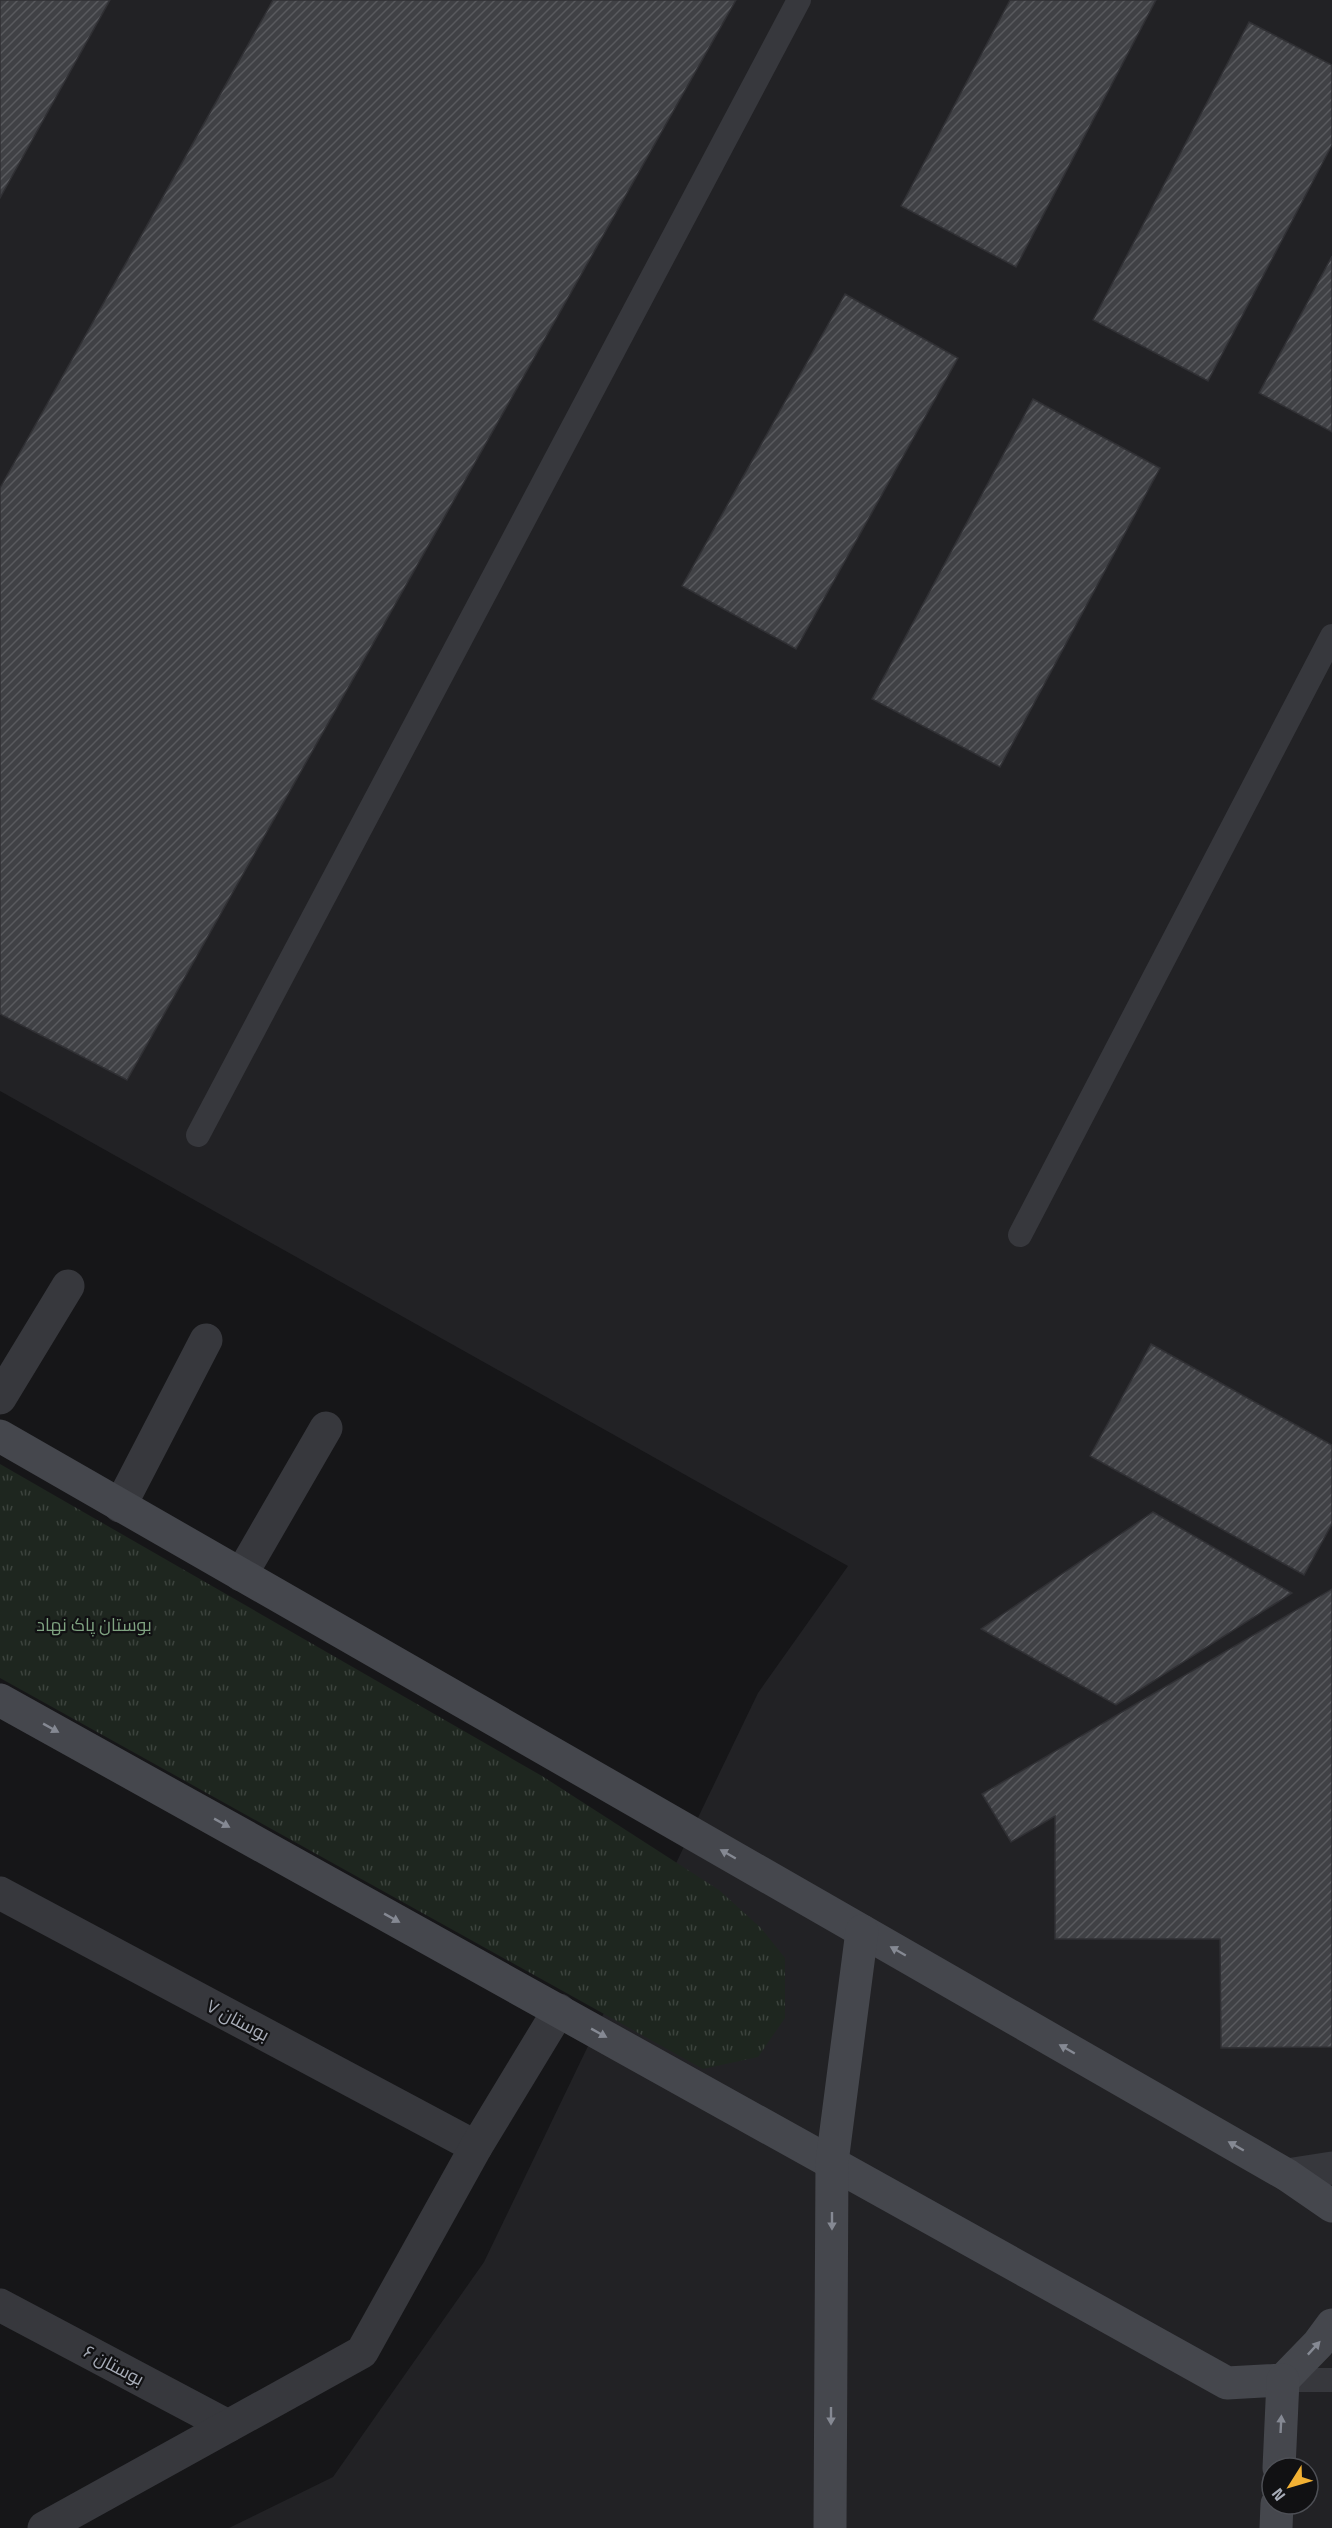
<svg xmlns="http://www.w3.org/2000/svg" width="1332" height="2528" viewBox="0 0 1332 2528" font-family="'Titillium Web',Cairo,sans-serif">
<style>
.built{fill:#222225;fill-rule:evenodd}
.park{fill:url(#park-tufts)}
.building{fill:url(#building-hatch);stroke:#303034;stroke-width:1.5}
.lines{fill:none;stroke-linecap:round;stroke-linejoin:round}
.lane{stroke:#37383d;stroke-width:24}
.street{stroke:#37383d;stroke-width:33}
.secondary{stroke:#45474d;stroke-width:33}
.oneway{fill:#858993}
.labels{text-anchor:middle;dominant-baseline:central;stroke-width:4.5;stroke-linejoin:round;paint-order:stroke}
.park-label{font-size:18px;fill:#7fa381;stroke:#111113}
.street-label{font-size:18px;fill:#a8adb8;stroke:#111113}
</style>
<defs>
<pattern id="park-tufts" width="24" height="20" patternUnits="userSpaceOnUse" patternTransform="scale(1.5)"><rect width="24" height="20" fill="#1e261f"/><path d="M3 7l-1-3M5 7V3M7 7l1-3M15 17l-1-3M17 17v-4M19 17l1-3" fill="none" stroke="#3c433d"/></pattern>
<pattern id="building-hatch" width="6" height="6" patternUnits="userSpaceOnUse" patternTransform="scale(1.5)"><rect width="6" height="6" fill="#404145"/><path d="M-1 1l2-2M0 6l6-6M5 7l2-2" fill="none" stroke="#595a5e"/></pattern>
</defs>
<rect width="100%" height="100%" fill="#161618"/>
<path class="built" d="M0,0h1332v2528h-1103l104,-51 151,-215 274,-569 90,-127 -848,-475zM1272,2468h36v36h-36z"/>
<polygon class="park" points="0,1464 542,1776 719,1890 761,1928 785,1958 785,2018 758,2057 703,2069 0,1678"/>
<g class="building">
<polygon points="0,0 110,0 0,198"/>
<polygon points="273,0 736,0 127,1080 0,1014 0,488"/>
<polygon points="1010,0 1156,0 1016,267 901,206"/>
<polygon points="1249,22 1332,65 1332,145 1208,381 1093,320"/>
<polygon points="1332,256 1332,432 1259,393"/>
<polygon points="845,294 958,358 796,649 682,586"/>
<polygon points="1033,399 1160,468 1000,767 872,699"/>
<polygon points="1151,1344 1332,1445 1332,1524 1304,1575 1090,1456"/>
<polygon points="1153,1512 1292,1593 1116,1705 981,1629"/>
<polygon points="1332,1589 1332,2047 1221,2048 1220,1939 1055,1939 1055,1816 1011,1842 982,1794"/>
</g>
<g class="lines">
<g class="lane">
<polyline points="198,1135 799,0"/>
<polyline points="1020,1235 1332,636"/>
<polyline points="1283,2380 1332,2380"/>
</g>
<g class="street">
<polyline points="0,1398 68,1286"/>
<polyline points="120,1506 206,1340"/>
<polyline points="241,1575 326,1428"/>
<polyline points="0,1893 476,2147"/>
<polyline points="1287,2175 1332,2168"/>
<polyline points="0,2305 228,2426"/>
<polyline points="44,2528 362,2352 476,2147 559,2010"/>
</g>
<g class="secondary">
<polyline points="0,1436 1287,2175 1332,2206"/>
<polyline points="0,1700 1227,2383 1283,2380 1318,2344 1332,2325"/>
<polyline points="1279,2468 1283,2380"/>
<polyline points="830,2528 832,2162 862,1931"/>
<polyline points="1276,2528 1277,2504"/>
</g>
</g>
<defs><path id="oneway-solid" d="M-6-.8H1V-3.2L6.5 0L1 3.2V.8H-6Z" transform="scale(1.5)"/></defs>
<g class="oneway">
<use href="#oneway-solid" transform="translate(51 1728) rotate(29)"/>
<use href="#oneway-solid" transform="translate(222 1823) rotate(29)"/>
<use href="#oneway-solid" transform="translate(728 1854) rotate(-150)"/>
<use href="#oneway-solid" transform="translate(392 1918) rotate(29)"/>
<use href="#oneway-solid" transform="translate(898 1951) rotate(-150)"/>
<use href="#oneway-solid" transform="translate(599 2033) rotate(29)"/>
<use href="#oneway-solid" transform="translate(1067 2049) rotate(-150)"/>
<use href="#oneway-solid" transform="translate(1236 2146) rotate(-150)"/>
<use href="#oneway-solid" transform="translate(832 2221) rotate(90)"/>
<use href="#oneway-solid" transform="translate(1314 2348) rotate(-47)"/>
<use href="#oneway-solid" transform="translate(831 2416) rotate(90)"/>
<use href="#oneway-solid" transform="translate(1281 2424) rotate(-87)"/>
</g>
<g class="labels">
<g class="park-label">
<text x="94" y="1624">بوستان پاک نهاد</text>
</g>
<g class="street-label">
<text transform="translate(238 2020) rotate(28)">بوستان ۷</text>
<text transform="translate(114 2365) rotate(28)">بوستان ۶</text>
</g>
</g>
<g transform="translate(1290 2486) rotate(233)"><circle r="28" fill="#111113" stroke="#4d4f55" stroke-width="1.5"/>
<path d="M0-4.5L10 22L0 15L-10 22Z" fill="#f2b134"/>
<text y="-9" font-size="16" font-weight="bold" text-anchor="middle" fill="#a8adb8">N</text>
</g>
</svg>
